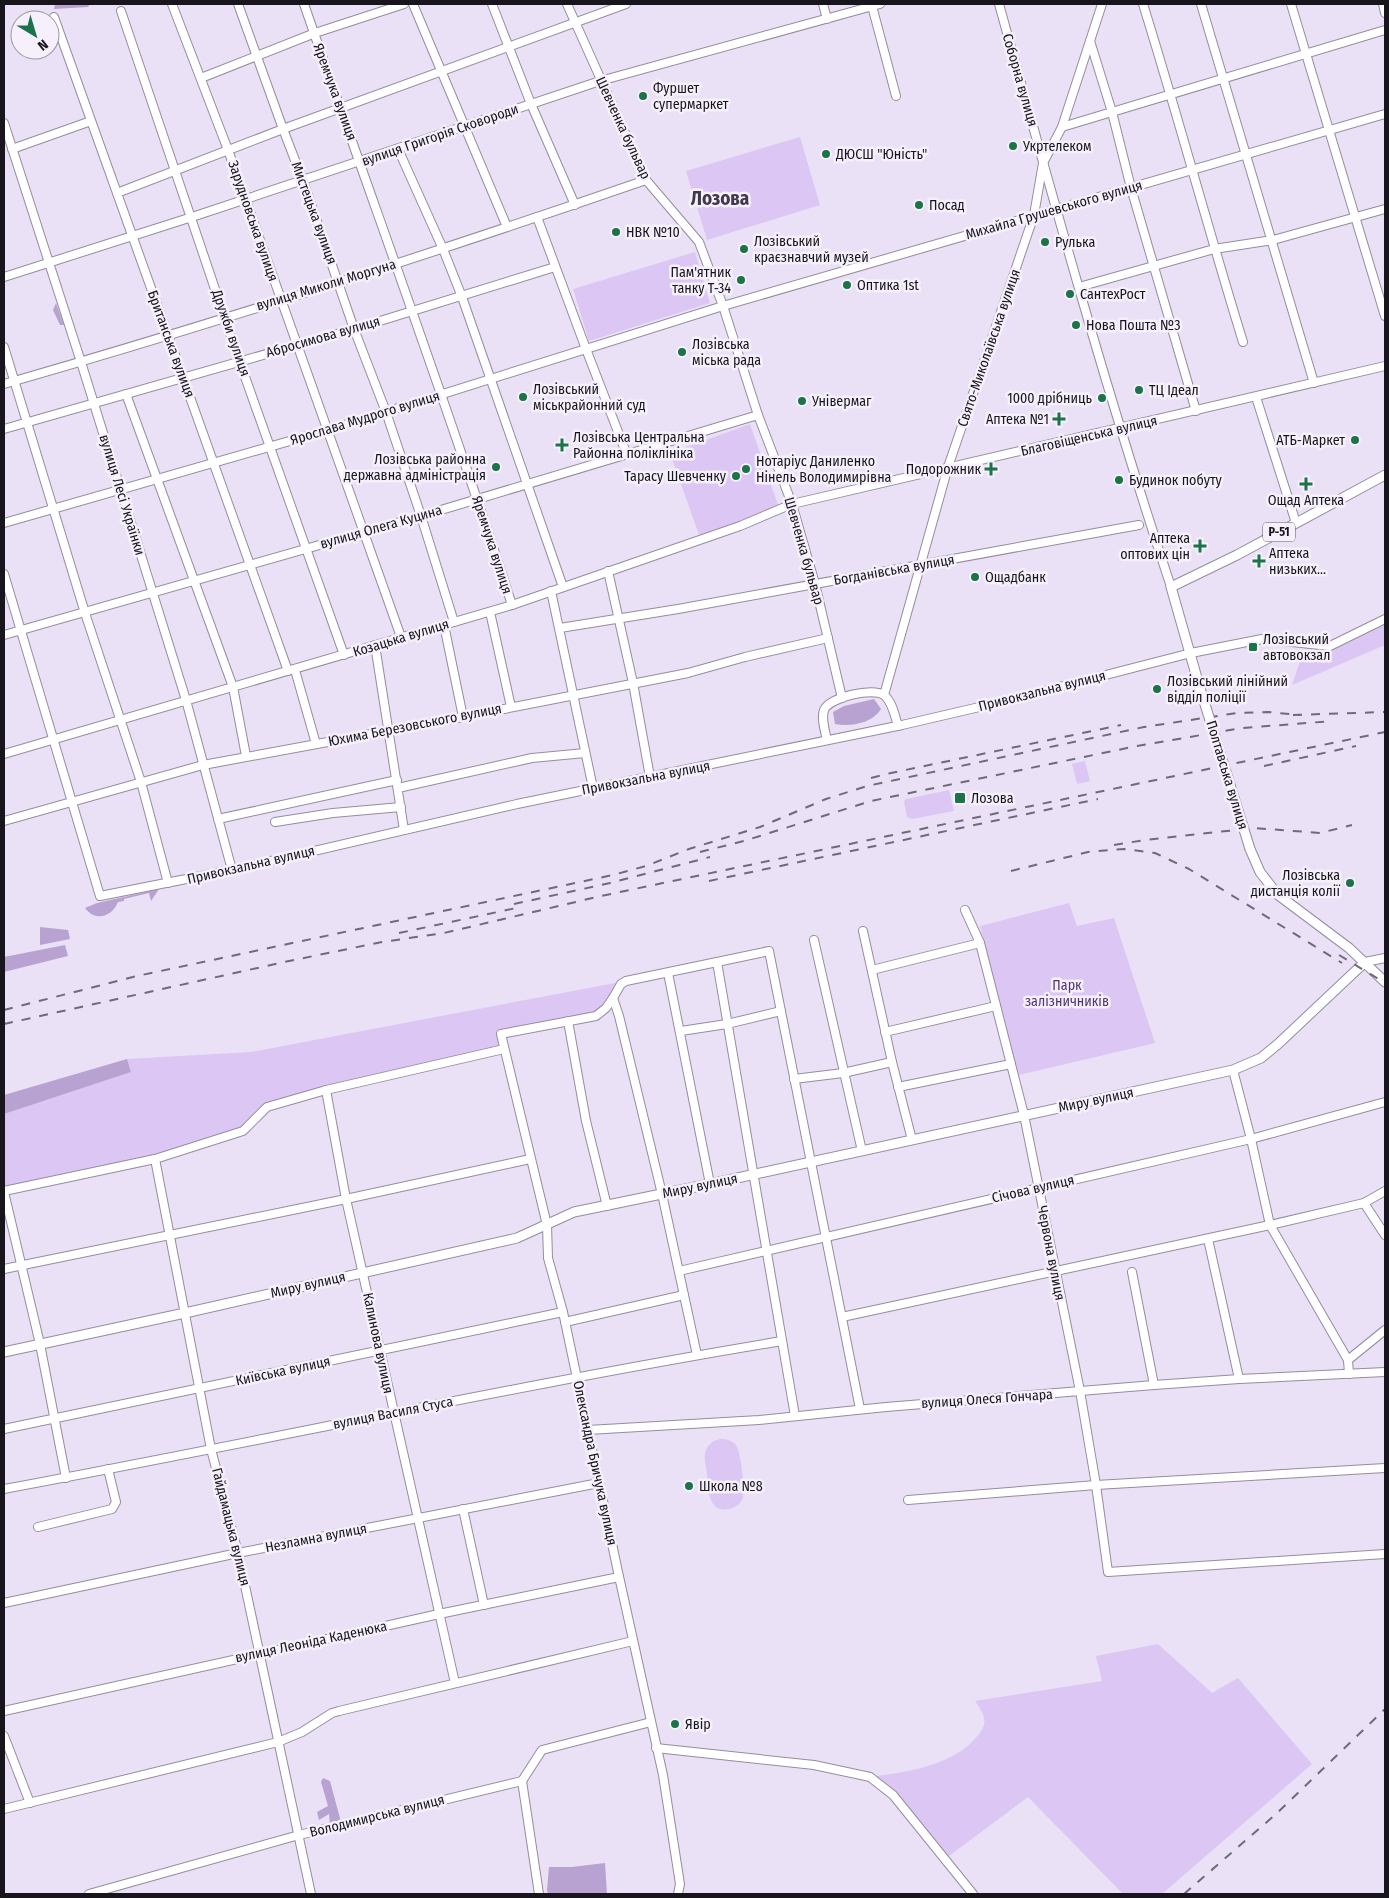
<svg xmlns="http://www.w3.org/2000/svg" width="1389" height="1898" viewBox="0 0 1389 1898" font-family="'Fira Sans Condensed',sans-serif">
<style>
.green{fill:#dcc6f4}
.forest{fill:#b8a2d1}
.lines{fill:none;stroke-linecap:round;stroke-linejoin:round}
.minor-casing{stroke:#958c9f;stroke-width:10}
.major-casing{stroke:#958c9f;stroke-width:11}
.minor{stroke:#fff;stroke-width:8}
.major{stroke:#fff;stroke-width:9}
.rail{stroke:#6f6a77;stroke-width:2;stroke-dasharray:9 9;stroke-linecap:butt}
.major-bridge-casing{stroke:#958c9f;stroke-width:11;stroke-linecap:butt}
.major-bridge{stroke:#fff;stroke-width:9}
.poi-dot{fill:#1b7347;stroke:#f5f0fc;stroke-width:2}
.labels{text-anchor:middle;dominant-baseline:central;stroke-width:5;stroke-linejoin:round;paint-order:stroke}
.shield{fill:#f5f0fc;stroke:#5a575f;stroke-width:1}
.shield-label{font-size:12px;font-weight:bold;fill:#18151c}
.street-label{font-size:14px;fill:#18151c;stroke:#f5f0fc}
.poi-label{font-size:14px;fill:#18151c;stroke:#f5f0fc;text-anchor:start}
.park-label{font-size:14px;fill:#533570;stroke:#f5f0fc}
.district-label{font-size:19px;font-weight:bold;fill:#41394a;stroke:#f5f0fc}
</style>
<rect width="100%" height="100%" fill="#eae1f6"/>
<g class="green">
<polygon points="800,137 820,205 707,240 686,171"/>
<polygon points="695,252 710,303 589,341 573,289"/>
<polygon points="750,424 779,508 699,535 670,453"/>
<polygon points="1380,621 1385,627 1385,645 1292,685 1306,643 1330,646"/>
<polygon points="1085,761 1090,781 1077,784 1072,764"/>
<polygon points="949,790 954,811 912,819 907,817 904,802 906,799"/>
<polygon points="1069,903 1077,926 1114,918 1155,1043 1019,1075 980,926"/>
<polygon points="626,981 602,1012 501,1034 504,1049 267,1107 243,1131 155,1159 4,1191 4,1114 131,1072 127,1059 251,1052"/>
<path d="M721,1439c5,0 10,1 14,5 6,6 10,44 8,53 -1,6 -8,11 -14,12 -22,4 -21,-22 -22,-36 -1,-7 -4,-17 -1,-23 3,-7 8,-10 15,-11z"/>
<path d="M1158,1644l54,49 26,-15 74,86 -150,130h-39l-95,-97 -83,62 -52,-64 -23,-18c35,-5 77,-10 103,-36 6,-7 13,-13 11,-23 -1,-6 -6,-13 -9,-17l127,-20 -6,-25z"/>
</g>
<g class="forest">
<polygon points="55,4 90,4 88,7 54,9"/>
<polygon points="56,303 64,325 60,325 53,310"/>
<path d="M874,699l7,10c-9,14 -29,18 -46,15l-2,-12 11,-6z"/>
<path d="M159,889l-8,12 -2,-8 -25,6v2l-6,1c-6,15 -23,20 -33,6l12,-5z"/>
<polygon points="40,927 68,930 70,939 40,945"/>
<polygon points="65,945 68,956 4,972 4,957"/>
<polygon points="127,1059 131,1072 4,1114 4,1095"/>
<polygon points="323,1778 330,1781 341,1822 330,1825 329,1814 319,1820 317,1812 328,1806 321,1782"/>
<polygon points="605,1863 607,1894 548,1894 547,1890 549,1867 572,1867"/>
</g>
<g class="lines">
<defs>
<g id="minor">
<polyline points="172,4 228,150 401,637"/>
<polyline points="238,4 283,129 303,181 354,329 386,412 421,516 454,622"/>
<path d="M304,4c69,200 143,399 208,601"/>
<polyline points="413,4 507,227"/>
<polyline points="492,4 531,104 575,205"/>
<polyline points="567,4 646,180 699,242 723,306 758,415 792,504 815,584 842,698"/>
<polyline points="823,4 827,19"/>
<path d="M999,4c54,195 108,390 172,583"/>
<path d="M1143,4c35,112 65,225 100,338"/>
<polyline points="1201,4 1314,383"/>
<polyline points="1291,4 1385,316"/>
<polyline points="1383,4 1385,13"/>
<polyline points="872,6 896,96"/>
<polyline points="121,11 239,360 344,655"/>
<polyline points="54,17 288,671"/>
<polyline points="1090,41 1112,112 1131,188 1196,411"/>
<polyline points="201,78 315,33 404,4"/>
<polyline points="4,123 81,362 186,700 232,870"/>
<polyline points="1062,127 1385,30"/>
<polyline points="12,149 91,121"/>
<polyline points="398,149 443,249 462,297 563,587"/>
<polyline points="117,193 283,129 626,4"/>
<polyline points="537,217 586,349 627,455"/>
<polyline points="4,277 192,217 600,81 880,4"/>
<polyline points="1079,287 1214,249 1273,240 1385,209"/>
<polyline points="4,347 85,613 141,782 168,883"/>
<path d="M4,384c216,-62 430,-131 642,-204"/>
<polyline points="126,394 233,687 246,756"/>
<polyline points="1256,397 1296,523"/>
<polyline points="4,429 354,329 555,267"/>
<polyline points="4,523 328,430 723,306 1385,114"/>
<polyline points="608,571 633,683 650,777"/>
<polyline points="4,574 100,896 232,870 517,804 902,725 1001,702 1191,653 1262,639 1330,646 1385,619"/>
<polyline points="551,591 593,788"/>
<polyline points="490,612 511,707"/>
<polyline points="444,625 463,717"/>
<polyline points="560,628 678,609 1139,525"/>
<polyline points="4,635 421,516 758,415"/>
<polyline points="375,645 404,830"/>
<polyline points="295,670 316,744"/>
<polyline points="884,695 948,467 1034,215 1043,163 1062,127 1102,4"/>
<path d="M827,740c-2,-9 -6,-21 -3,-30 6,-13 49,-23 60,-15 8,6 11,21 14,31"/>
<polyline points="4,754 512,605 740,526 792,504 1385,366"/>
<polyline points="398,788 532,758 585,753"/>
<polyline points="218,819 397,780"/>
<polyline points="4,821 203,765 463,717 688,673 745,657 828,638"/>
<polyline points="275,822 333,813 401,807"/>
<polyline points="965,910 980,943 1024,1115 1080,1391 1096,1485 1108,1572 1385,1554"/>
<polyline points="863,931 892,1062 912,1140"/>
<polyline points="814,940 862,1151"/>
<polyline points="1365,962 1385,958"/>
<polyline points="872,970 980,943"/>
<polyline points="668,973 710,1184"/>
<polyline points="613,998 606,1008 596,1016 501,1034 547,1225 548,1258 563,1312 618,1572 663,1775 680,1884 678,1894"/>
<polyline points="568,1021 586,1121 607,1206"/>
<polyline points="681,1031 727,1024 781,1011"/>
<polyline points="885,1032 996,1006"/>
<polyline points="1233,1070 1251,1139 1270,1225 1348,1360 1349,1374"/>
<polyline points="794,1079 843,1073 892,1062"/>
<polyline points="898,1087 1011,1064"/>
<polyline points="326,1090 346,1199 455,1683"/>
<polyline points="155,1159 211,1449 238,1553 311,1894"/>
<polyline points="4,1191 155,1159 243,1131 267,1107 326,1090 504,1049"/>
<polyline points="4,1192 40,1344 66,1478"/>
<polyline points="1364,1203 1385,1235"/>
<polyline points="1208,1239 1239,1379"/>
<polyline points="4,1269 346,1199 530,1159"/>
<polyline points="679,1271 1251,1139 1385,1102"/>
<polyline points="1132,1272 1154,1385"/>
<polyline points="842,1317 1270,1225 1364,1203 1385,1191"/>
<polyline points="565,1322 684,1295"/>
<polyline points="697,1355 662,1194 619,1016 613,998 621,984 626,981 717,962"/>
<polyline points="1348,1360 1385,1330"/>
<polyline points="795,1416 717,962 769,951 860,1409"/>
<polyline points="4,1429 563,1312"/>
<polyline points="588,1430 759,1420 886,1407 1154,1385 1239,1379 1385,1372"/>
<path d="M4,1489c259,-48 518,-105 778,-148"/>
<polyline points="908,1500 1096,1485 1385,1468"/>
<polyline points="463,1509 484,1605"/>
<polyline points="38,1527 112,1509 116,1502 108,1469"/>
<polyline points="4,1603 238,1553 599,1483"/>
<polyline points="4,1711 439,1614 619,1577"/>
<polyline points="4,1736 30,1803"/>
<polyline points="656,1748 814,1765 870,1777 893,1795 973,1894"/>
<polyline points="522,1781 539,1894"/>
<polyline points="4,1809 278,1742 302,1732 332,1713 339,1711 633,1641"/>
<polyline points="89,1894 299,1835 522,1781 542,1750 651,1722"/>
</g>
<g id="major">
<polyline points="1199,685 1171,587 1237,555 1385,475"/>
<polyline points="1250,849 1260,872 1277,894 1349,948 1385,982"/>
<polyline points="4,1352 185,1313 517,1238 574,1212 710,1184 1233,1070 1261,1058 1278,1044 1365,962"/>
</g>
</defs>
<use href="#minor" class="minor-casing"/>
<use href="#major" class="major-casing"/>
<use href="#minor" class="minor"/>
<use href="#major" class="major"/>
<g class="rail">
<polyline points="1293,715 1385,712"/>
<polyline points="1264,766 1356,746"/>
<polyline points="871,778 891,773 1121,725"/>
<polyline points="1114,845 1145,840 1254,828 1320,833 1352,825"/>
<polyline points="700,852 744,841 871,801 1137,746 1242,728 1333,721"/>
<polyline points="1011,871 1088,852 1124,849 1155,853 1189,869 1342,963"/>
<polyline points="709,881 1098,799"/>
<polyline points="514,904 610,883 710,857"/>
<polyline points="399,933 521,907"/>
<polyline points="1339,955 1385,983"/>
<polyline points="4,1010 137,976 613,875 646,866 689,849 760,827 826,799 867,786 1144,727 1237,713 1268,712 1300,715"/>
<polyline points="4,1024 289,961 382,942 444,933 601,896 1385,732"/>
<polyline points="1184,1894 1276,1814 1385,1709"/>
</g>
<defs>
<polyline id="major-bridge" points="1199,685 1250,849"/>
</defs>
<use href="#major-bridge" class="major-bridge-casing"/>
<use href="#major-bridge" class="major-bridge"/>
</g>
<g class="poi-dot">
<circle cx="643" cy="96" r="5"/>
<circle cx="1013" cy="146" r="5"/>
<circle cx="826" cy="154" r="5"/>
<circle cx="919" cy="205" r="5"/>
<circle cx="616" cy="232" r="5"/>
<circle cx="1045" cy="242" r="5"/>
<circle cx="744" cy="249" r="5"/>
<circle cx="741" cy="280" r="5"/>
<circle cx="847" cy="285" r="5"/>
<circle cx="1070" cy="294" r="5"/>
<circle cx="1076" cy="325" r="5"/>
<circle cx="682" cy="352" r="5"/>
<circle cx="1139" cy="390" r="5"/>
<circle cx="523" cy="397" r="5"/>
<circle cx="1102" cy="398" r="5"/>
<circle cx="802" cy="401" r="5"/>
<path d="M1056.5 411.5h5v5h5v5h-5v5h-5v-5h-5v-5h5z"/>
<circle cx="1355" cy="440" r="5"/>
<path d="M559.5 437.5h5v5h5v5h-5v5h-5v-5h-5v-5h5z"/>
<circle cx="496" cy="467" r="5"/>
<circle cx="746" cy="469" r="5"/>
<path d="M988.5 461.5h5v5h5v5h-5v5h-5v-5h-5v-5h5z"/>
<circle cx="736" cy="476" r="5"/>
<circle cx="1119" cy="480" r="5"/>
<path d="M1303.5 476.5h5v5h5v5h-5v5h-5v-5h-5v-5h5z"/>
<path d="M1197.5 538.5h5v5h5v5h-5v5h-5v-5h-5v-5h5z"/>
<path d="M1256.5 553.5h5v5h5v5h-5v5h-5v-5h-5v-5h5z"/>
<circle cx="975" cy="577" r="5"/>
<rect x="1248" y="642" width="10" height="10" rx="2.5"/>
<circle cx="1157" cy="689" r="5"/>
<rect x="954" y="792" width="12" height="12" rx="2.5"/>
<circle cx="1350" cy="883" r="5"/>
<circle cx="689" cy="1486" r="5"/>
<circle cx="675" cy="1724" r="5"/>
</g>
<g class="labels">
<rect class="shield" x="1263" y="522.5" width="32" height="19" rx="4"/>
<g class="shield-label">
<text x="1279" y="532">Р-51</text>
</g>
<g class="street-label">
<text transform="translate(1020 80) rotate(74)">Соборна вулиця</text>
<text transform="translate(335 92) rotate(70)">Яремчука вулиця</text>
<text transform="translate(623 128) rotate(65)">Шевченка бульвар</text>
<text transform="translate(440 135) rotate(-19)">вулиця Григорія Сковороди</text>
<text transform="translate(1054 210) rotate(-16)">Михайла Грушевського вулиця</text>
<text transform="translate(314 213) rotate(70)">Мистецька вулиця</text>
<text transform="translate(253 221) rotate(71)">Зарудновська вулиця</text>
<text transform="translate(326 285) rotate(-17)">вулиця Миколи Моргуна</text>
<text transform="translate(231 333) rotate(71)">Дружби вулиця</text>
<text transform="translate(323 337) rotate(-16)">Абросимова вулиця</text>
<text transform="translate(171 344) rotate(70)">Британська вулиця</text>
<text transform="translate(989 348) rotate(-71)">Свято-Миколаївська вулиця</text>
<text transform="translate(365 418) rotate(-17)">Ярослава Мудрого вулиця</text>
<text transform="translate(1089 436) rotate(-13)">Благовіщенська вулиця</text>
<text transform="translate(122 495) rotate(73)">вулиця Лесі Українки</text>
<text transform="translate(381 527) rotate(-16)">вулиця Олега Куцина</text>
<text transform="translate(492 545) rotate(72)">Яремчука вулиця</text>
<text transform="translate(804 551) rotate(74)">Шевченка бульвар</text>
<text transform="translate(894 570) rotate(-10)">Богданівська вулиця</text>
<text transform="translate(401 638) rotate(-17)">Козацька вулиця</text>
<text transform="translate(1042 691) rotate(-14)">Привокзальна вулиця</text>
<text transform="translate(415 725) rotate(-11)">Юхима Березовського вулиця</text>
<text transform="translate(1227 775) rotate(73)">Полтавська вулиця</text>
<text transform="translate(646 778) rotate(-11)">Привокзальна вулиця</text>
<text transform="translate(251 865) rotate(-13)">Привокзальна вулиця</text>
<text transform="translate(1096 1100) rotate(-12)">Миру вулиця</text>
<text transform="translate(700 1186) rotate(-12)">Миру вулиця</text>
<text transform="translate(1033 1189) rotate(-13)">Січова вулиця</text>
<text transform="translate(1051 1253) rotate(79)">Червона вулиця</text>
<text transform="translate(308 1285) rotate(-13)">Миру вулиця</text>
<text transform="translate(378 1343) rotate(78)">Калинова вулиця</text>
<text transform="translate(283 1371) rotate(-12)">Київська вулиця</text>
<text transform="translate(987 1399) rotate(-4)">вулиця Олеся Гончара</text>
<text transform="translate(393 1413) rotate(-11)">вулиця Василя Стуса</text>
<text transform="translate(595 1463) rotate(78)">Олександра Бричука вулиця</text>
<text transform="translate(231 1527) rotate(76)">Гайдамацька вулиця</text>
<text transform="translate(316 1538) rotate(-11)">Незламна вулиця</text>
<text transform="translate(311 1642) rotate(-12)">вулиця Леоніда Каденюка</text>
<text transform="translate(377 1816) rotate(-14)">Володимирська вулиця</text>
</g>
<g class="poi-label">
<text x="653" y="88">Фуршет<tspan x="653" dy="16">супермаркет</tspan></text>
<text x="1023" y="146">Укртелеком</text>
<text x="836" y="154">ДЮСШ "Юність"</text>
<text x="929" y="205">Посад</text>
<text x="626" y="232">НВК №10</text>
<text x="754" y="241">Лозівський<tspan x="754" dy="16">краєзнавчий музей</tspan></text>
<text x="1055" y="242">Рулька</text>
<text x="731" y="272" text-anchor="end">Пам'ятник<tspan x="731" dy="16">танку Т-34</tspan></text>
<text x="857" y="285">Оптика 1st</text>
<text x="1080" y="294">СантехРост</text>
<text x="1086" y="325">Нова Пошта №3</text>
<text x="692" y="344">Лозівська<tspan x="692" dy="16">міська рада</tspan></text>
<text x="533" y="389">Лозівський<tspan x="533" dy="16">міськрайонний суд</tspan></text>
<text x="1149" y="390">ТЦ Ідеал</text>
<text x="1092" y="398" text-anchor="end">1000 дрібниць</text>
<text x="812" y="401">Універмаг</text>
<text x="1049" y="419" text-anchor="end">Аптека №1</text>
<text x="573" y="437">Лозівська Центральна<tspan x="573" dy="16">Районна поліклініка</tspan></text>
<text x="1345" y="440" text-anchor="end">АТБ-Маркет</text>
<text x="486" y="459" text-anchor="end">Лозівська районна<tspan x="486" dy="16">державна адміністрація</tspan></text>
<text x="756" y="461">Нотаріус Даниленко<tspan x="756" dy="16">Нінель Володимирівна</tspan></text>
<text x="981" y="469" text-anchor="end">Подорожник</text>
<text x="726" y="476" text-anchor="end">Тарасу Шевченку</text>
<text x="1129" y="480">Будинок побуту</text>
<text x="1306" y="500" text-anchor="middle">Ощад Аптека</text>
<text x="1190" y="538" text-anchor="end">Аптека<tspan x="1190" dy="16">оптових цін</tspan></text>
<text x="1269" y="553">Аптека<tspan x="1269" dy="16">низьких...</tspan></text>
<text x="985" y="577">Ощадбанк</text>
<text x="1263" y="639">Лозівський<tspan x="1263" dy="16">автовокзал</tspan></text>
<text x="1167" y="681">Лозівський лінійний<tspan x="1167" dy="16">відділ поліції</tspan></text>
<text x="971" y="798">Лозова</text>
<text x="1340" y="875" text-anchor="end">Лозівська<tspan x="1340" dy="16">дистанція колії</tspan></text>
<text x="699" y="1486">Школа №8</text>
<text x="685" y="1724">Явiр</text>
</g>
<g class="park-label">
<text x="1067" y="985">Парк<tspan x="1067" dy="16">залізничників</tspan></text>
</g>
<g class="district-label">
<text x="720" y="198">Лозова</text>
</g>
</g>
<rect width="1389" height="1898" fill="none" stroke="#18151c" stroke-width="10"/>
<g transform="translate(35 35) rotate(142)"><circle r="24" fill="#f5f0fc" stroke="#9d98a2"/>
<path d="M0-4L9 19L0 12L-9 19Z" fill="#1b7347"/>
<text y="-8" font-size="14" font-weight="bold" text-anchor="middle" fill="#18151c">N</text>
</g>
</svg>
